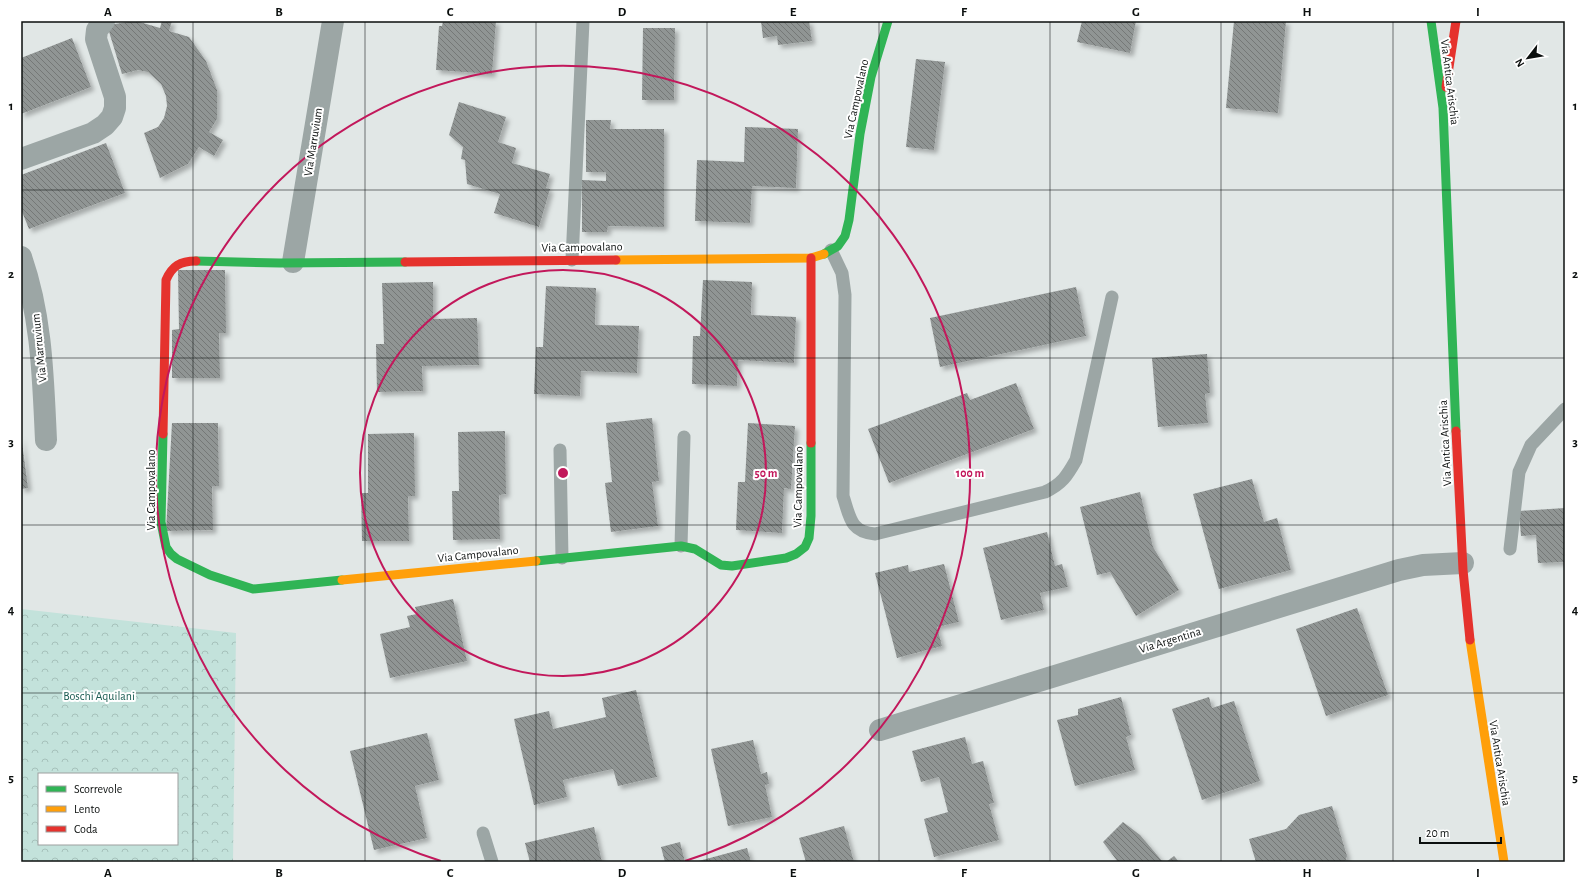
<svg xmlns="http://www.w3.org/2000/svg" width="1586" height="883" viewBox="0 0 1586 883" font-family="'Alegreya Sans',sans-serif">
<style>
.forest{fill:url(#forest-crowns);fill-rule:evenodd}
.building{fill:url(#building-back-hatch);filter:url(#shadow)}
.lines{fill:none;stroke-linecap:round;stroke-linejoin:round}
.lane{stroke:#9ca6a5;stroke-width:13}
.street{stroke:#9ca6a5;stroke-width:22}
.fast{stroke:#30b455;stroke-width:9}
.slow{stroke:#ff9f0a;stroke-width:9}
.jam{stroke:#e5322d;stroke-width:9}
.grid{fill:none;stroke:#0b0f0e;stroke-width:1;stroke-opacity:0.55}
.ring{fill:none;stroke:#c2185b;stroke-width:2}
.labels{text-anchor:middle;dominant-baseline:central;stroke-width:4;stroke-linejoin:round;paint-order:stroke}
.street-label{font-size:12px;fill:#0b0f0e;stroke:#fff}
.park-label{font-size:12px;fill:#1b5c52;stroke:#fff}
.centre{fill:#c2185b;stroke:#fff;stroke-width:2}
.ring-label{font-size:12px;text-anchor:middle;font-weight:bold;fill:#c2185b;stroke:#fff;stroke-width:4;stroke-linejoin:round;paint-order:stroke}
.neatline{fill:none;stroke:#0b0f0e;stroke-width:1.5}
.grid-label{font-size:13px;text-anchor:middle;font-weight:bold;fill:#0b0f0e}
</style>
<defs>
<pattern id="forest-crowns" width="20" height="18" patternUnits="userSpaceOnUse"><rect width="20" height="18" fill="#c3e2db"/><path d="M2 6a3 3 0 1 1 6 0M12 15a3 3 0 1 1 6 0" fill="none" stroke="#a6c1bb"/></pattern>
<pattern id="building-back-hatch" width="6" height="6" patternUnits="userSpaceOnUse"><rect width="6" height="6" fill="#909594"/><path d="M-1 5l2 2M0 0l6 6M5-1l2 2" fill="none" stroke="#747877"/></pattern>
<filter id="shadow"><feDropShadow dx="3.5" dy="3.5" stdDeviation="2" flood-color="#0004"/></filter>
</defs>
<rect width="100%" height="100%" fill="#e1e7e6"/>
<path class="forest" d="M21,609l215,24 -3,229h-212zM39,774h138v70h-138z"/>
<g class="building">
<polygon points="136,21 160,28 162,21 172,21 169,31 189,37 206,61 217,90 217,119 209,132 223,140 214,156 199,147 188,164 160,178 144,133 158,127 164,118 167,106 166,96 161,84 148,72 138,70 122,74 107,25"/>
<polygon points="443,21 496,21 492,74 436,70 439,26 442,26"/>
<polygon points="761,21 809,21 812,41 778,45 777,36 763,38"/>
<polygon points="1082,21 1136,21 1130,53 1077,42"/>
<polygon points="1234,21 1286,21 1278,113 1226,108"/>
<polygon points="643,28 675,28 674,100 642,100"/>
<polygon points="72,38 91,87 21,114 21,58"/>
<polygon points="916,59 945,62 934,150 906,147"/>
<polygon points="459,102 506,117 498,142 516,148 512,163 550,174 546,188 550,189 539,227 494,213 500,194 467,184 465,160 461,159 463,147 449,135"/>
<polygon points="586,120 611,120 610,129 664,129 664,227 608,226 607,232 582,232 582,180 606,181 606,172 586,172"/>
<polygon points="745,127 798,129 796,188 752,186 750,223 695,221 697,160 744,162"/>
<polygon points="106,143 125,193 29,229 21,209 21,175"/>
<polygon points="178,270 225,270 226,333 219,333 220,378 172,378 172,330 179,329"/>
<polygon points="703,280 752,282 751,315 796,317 794,363 738,360 737,386 692,384 693,336 700,336"/>
<polygon points="433,282 433,319 477,318 479,365 422,366 423,391 377,392 376,344 384,344 382,283"/>
<polygon points="546,286 596,288 595,325 639,326 637,373 581,371 580,396 534,394 536,347 543,347"/>
<polygon points="1076,287 1086,336 940,367 930,318"/>
<polygon points="1207,354 1210,393 1205,394 1208,423 1158,427 1152,358"/>
<polygon points="1016,383 1034,429 889,483 868,429 967,393 970,400"/>
<polygon points="652,418 659,481 652,482 658,526 611,532 605,483 612,482 606,423"/>
<polygon points="172,423 218,423 219,486 212,486 213,530 166,531"/>
<polygon points="748,423 795,426 791,489 784,488 782,533 736,530 738,482 745,482"/>
<polygon points="505,431 506,494 499,495 500,539 453,540 452,491 459,491 458,432"/>
<polygon points="414,433 415,496 408,496 409,541 362,541 361,493 368,493 368,434"/>
<polygon points="21,435 28,488 21,489"/>
<polygon points="1252,479 1264,522 1277,518 1291,570 1219,589 1193,494"/>
<polygon points="1140,492 1153,547 1179,590 1136,616 1110,572 1097,575 1080,507"/>
<polygon points="1565,508 1565,562 1538,563 1536,535 1521,536 1519,511"/>
<polygon points="1047,532 1055,566 1062,564 1068,587 1040,593 1044,610 1001,620 983,548"/>
<polygon points="944,564 959,622 937,627 942,646 897,658 875,573 908,565 909,572"/>
<polygon points="453,599 467,661 390,678 380,634 410,627 407,616 417,614 415,607"/>
<polygon points="1357,608 1388,695 1326,716 1296,629"/>
<polygon points="636,690 657,777 618,786 613,769 563,780 567,797 534,805 514,719 549,711 553,729 606,717 602,698"/>
<polygon points="1121,697 1131,735 1126,737 1135,770 1075,786 1057,720 1078,715 1078,709"/>
<polygon points="1209,697 1212,708 1234,701 1260,781 1202,800 1172,709"/>
<polygon points="427,733 439,780 415,786 427,838 374,850 350,751"/>
<polygon points="965,737 972,764 983,761 994,803 989,804 999,840 934,857 924,819 948,812 939,777 921,782 912,751"/>
<polygon points="753,740 761,774 767,772 769,784 765,785 772,817 728,826 711,749"/>
<polygon points="1332,806 1347,856 1345,862 1256,862 1249,839 1286,829 1299,815"/>
<polygon points="1123,822 1140,835 1163,862 1118,862 1103,842"/>
<polygon points="844,826 854,862 806,862 799,838"/>
<polygon points="594,827 602,862 530,862 525,843"/>
<polygon points="680,842 685,862 665,862 661,847"/>
<polygon points="747,848 751,862 695,862"/>
<polygon points="1174,856 1179,862 1166,862"/>
</g>
<g class="lines">
<g class="lane">
<path d="M831,250l11,23 3,22 -2,201c7,21 7,36 32,38l170,-42c17,-8 22,-16 31,-32l36,-163"/>
<polyline points="572,260 583,21"/>
<polyline points="560,450 562,558"/>
<polyline points="681,546 684,437"/>
<polyline points="1510,549 1519,472 1531,445 1565,409"/>
<polyline points="483,833 492,862"/>
</g>
<g class="street">
<polyline points="21,159 93,133 105,125 112,117 115,108 115,97 96,39 97,30 104,21"/>
<path d="M21,257c21,60 22,121 25,183"/>
<polyline points="293,262 333,21"/>
<polyline points="880,730 1399,570 1423,565 1463,563"/>
</g>
<g class="fast">
<polyline points="1431,21 1443,108 1456,431"/>
<polyline points="824,254 838,246 845,236 849,220 860,134 871,77 888,21"/>
<polyline points="196,261 280,263 405,262"/>
<polyline points="163,434 161,522 166,547 171,554 177,559 210,575 253,589 342,580"/>
<polyline points="536,561 681,546 695,549 721,565 732,566 786,558 796,554 805,547 809,538 811,516 811,443"/>
</g>
<g class="slow">
<polyline points="616,260 811,258 824,254"/>
<polyline points="342,580 536,561"/>
<polyline points="1470,640 1504,862"/>
</g>
<g class="jam">
<polyline points="1446,87 1456,21"/>
<polyline points="811,258 811,443"/>
<polyline points="405,262 616,260"/>
<polyline points="1456,431 1463,570 1470,640"/>
<path d="M163,434l3,-154c6,-14 14,-19 30,-19"/>
</g>
</g>
<path class="grid" d="M193,21v841M365,21v841M536,21v841M707,21v841M879,21v841M1050,21v841M1221,21v841M1393,21v841M21,190h1544M21,358h1544M21,525h1544M21,693h1544"/>
<g class="ring">
<circle cx="563" cy="473" r="203"/>
<path d="M441 861A407 407 0 1 1 685 861"/>
</g>
<g class="labels">
<g class="street-label">
<text transform="translate(1450 82) rotate(83)">Via Antica Arischia</text>
<text transform="translate(856 99) rotate(-78)">Via Campovalano</text>
<text transform="translate(313 142) rotate(-81)">Via Marruvium</text>
<text transform="translate(582 247) rotate(-1)">Via Campovalano</text>
<text transform="translate(39 348) rotate(-96)">Via Marruvium</text>
<text transform="translate(1445 443) rotate(-93)">Via Antica Arischia</text>
<text transform="translate(798 487) rotate(-89)">Via Campovalano</text>
<text transform="translate(151 490) rotate(-90)">Via Campovalano</text>
<text transform="translate(478 554) rotate(-6)">Via Campovalano</text>
<text transform="translate(1170 640) rotate(-17)">Via Argentina</text>
<text transform="translate(1500 763) rotate(81)">Via Antica Arischia</text>
</g>
<g class="park-label">
<text x="99" y="696">Boschi Aquilani</text>
</g>
</g>
<circle cx="563" cy="473" r="6" class="centre"/>
<g class="ring-label">
<text x="766" y="477">50 m</text>
<text x="970" y="477">100 m</text>
</g>
<rect width="1586" height="883" fill="none" stroke="#ffffff" stroke-width="44"/>
<rect x="38" y="773" width="140" height="72" fill="#ffffff" stroke="#9d9f9f"/>
<rect x="46" y="786" width="20" height="6" fill="#30b455" stroke="#9d9f9f"/>
<text x="74" y="793" font-size="12" fill="#0b0f0e">Scorrevole</text>
<rect x="46" y="806" width="20" height="6" fill="#ff9f0a" stroke="#9d9f9f"/>
<text x="74" y="813" font-size="12" fill="#0b0f0e">Lento</text>
<rect x="46" y="826" width="20" height="6" fill="#e5322d" stroke="#9d9f9f"/>
<text x="74" y="833" font-size="12" fill="#0b0f0e">Coda</text>
<g transform="translate(1528 58) rotate(239)" stroke="#ffffff" stroke-width="3" paint-order="stroke">
<path d="M0-3L7 15L0 10L-7 15Z" fill="#0b0f0e"/>
<text y="-6" font-size="11" font-weight="bold" text-anchor="middle" fill="#0b0f0e">N</text>
</g>
<path d="M1420 837v6h81v-6" fill="none" stroke="#0b0f0e" stroke-width="2"/>
<text x="1426" y="837" font-size="12" fill="#0b0f0e" stroke="#ffffff" stroke-width="3" paint-order="stroke">20 m</text>
<rect x="22" y="22" width="1542" height="839" class="neatline"/>
<g class="grid-label">
<text x="108" y="16">A</text>
<text x="279" y="16">B</text>
<text x="450" y="16">C</text>
<text x="622" y="16">D</text>
<text x="793" y="16">E</text>
<text x="964" y="16">F</text>
<text x="1136" y="16">G</text>
<text x="1307" y="16">H</text>
<text x="1478" y="16">I</text>
<text x="11" y="110">1</text>
<text x="1575" y="110">1</text>
<text x="11" y="278">2</text>
<text x="1575" y="278">2</text>
<text x="11" y="446">3</text>
<text x="1575" y="446">3</text>
<text x="11" y="614">4</text>
<text x="1575" y="614">4</text>
<text x="11" y="782">5</text>
<text x="1575" y="782">5</text>
<text x="108" y="877">A</text>
<text x="279" y="877">B</text>
<text x="450" y="877">C</text>
<text x="622" y="877">D</text>
<text x="793" y="877">E</text>
<text x="964" y="877">F</text>
<text x="1136" y="877">G</text>
<text x="1307" y="877">H</text>
<text x="1478" y="877">I</text>
</g>
</svg>
